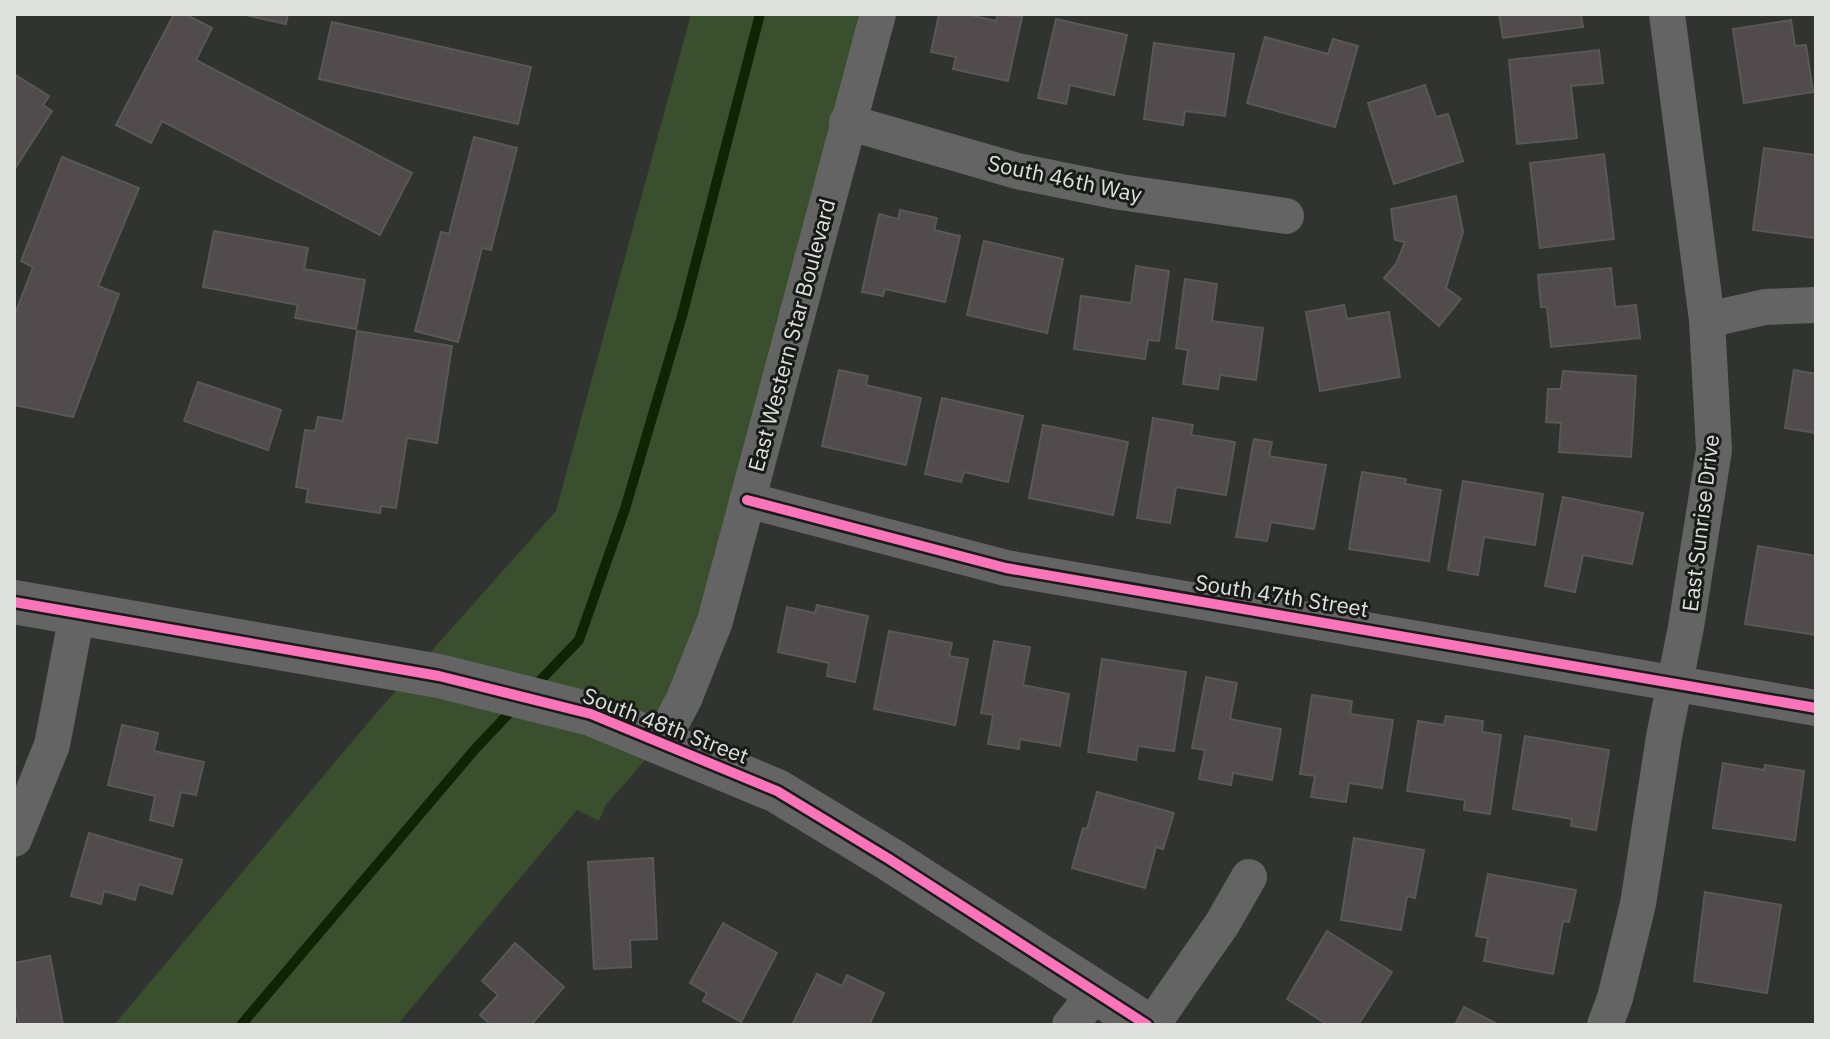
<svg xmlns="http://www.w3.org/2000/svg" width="1830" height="1039" viewBox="0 0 1830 1039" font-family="'IBM Plex Sans',sans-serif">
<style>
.green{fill:#3a4f2e}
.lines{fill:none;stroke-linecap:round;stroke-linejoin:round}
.stream{stroke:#0f2404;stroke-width:10}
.building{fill:#514b4e;stroke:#585857;stroke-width:2}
.street{stroke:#636463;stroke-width:36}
.secondary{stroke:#636463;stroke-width:44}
.cycleway-casing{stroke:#191b19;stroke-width:15}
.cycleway{stroke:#fb73b8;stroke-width:10}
.labels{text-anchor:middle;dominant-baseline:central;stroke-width:6;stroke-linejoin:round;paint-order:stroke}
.street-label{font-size:22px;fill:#dfe1de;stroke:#191b19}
</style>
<rect width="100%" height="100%" fill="#313330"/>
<polygon class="green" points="691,14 878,14 661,742 605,806 599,821 577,810 397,1025 114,1025 378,711 556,511"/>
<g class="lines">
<g class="stream">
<polyline points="533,688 579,640 625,509 682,316 760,14"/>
<polyline points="241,1025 476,748 514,708"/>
</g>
</g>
<g class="building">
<polygon points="174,14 185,14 212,28 196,60 412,173 380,235 162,121 151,143 116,125"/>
<polygon points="241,14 288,14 286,24"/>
<polygon points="939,14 965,14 996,21 998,14 1022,17 1008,81 953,69 956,57 931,52"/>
<polygon points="1499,14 1581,14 1583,27 1503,38"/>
<polygon points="1056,19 1127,35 1114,95 1070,85 1066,104 1038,98"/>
<polygon points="1791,20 1795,46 1806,45 1813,92 1744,103 1733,29"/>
<polygon points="332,22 531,67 518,124 319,79"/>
<polygon points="1265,37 1328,54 1333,39 1358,46 1335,127 1247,103"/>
<polygon points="1154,43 1234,54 1225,116 1185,111 1183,125 1144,119"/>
<polygon points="1599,50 1603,83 1571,86 1577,138 1517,144 1509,60"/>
<polygon points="14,74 49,96 43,105 52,111 14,170"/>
<polygon points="1425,85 1436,117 1448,114 1463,161 1394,184 1368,103"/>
<polygon points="474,137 517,148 491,250 482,248 458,342 415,331 441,232 449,234"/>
<polygon points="1764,148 1816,155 1816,238 1753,230"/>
<polygon points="1604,154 1614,239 1540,248 1530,163"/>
<polygon points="62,157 139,188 98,286 119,294 73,417 14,405 14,317 33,267 21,261"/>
<polygon points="1456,196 1463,232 1446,288 1461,299 1439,326 1384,278 1396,264 1405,242 1395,240 1391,209"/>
<polygon points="900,210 937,218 934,230 960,236 945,302 885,289 883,296 862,292 879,214 898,219"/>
<polygon points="214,231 308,248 304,269 365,280 356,329 295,318 298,305 203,287"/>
<polygon points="984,241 1063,259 1047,333 967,315"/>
<polygon points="1136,266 1169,271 1159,341 1148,340 1145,359 1074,349 1081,296 1131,303"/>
<polygon points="1611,268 1615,307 1636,305 1640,338 1551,347 1547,307 1541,307 1538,275"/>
<polygon points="1185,279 1217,284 1212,321 1263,328 1256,380 1220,375 1218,389 1183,384 1188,350 1176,348"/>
<polygon points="1344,305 1347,319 1389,312 1400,377 1320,391 1306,312"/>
<polygon points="357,331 452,346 437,443 407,438 396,508 381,506 380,513 306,502 308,489 296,487 305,430 315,431 318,417 343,421"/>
<polygon points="839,370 868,376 866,385 921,398 906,465 822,446"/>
<polygon points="1794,370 1816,374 1816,433 1785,428"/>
<polygon points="1563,371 1636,376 1631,457 1559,452 1561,423 1546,422 1548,389 1561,389"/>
<polygon points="198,382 281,410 268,450 184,421"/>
<polygon points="942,398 1023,416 1008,482 964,472 961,482 925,474"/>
<polygon points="1153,418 1193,425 1191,435 1235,442 1226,495 1176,487 1170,523 1137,518"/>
<polygon points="1043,425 1128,442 1113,515 1029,498"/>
<polygon points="1254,439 1272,442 1269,456 1326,465 1314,529 1271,522 1267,541 1236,537"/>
<polygon points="1362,472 1406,479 1405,484 1441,490 1429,561 1349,549"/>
<polygon points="1463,481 1543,494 1535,545 1484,537 1478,575 1448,570"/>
<polygon points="1563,497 1643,513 1632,564 1583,555 1575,592 1545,586"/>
<polygon points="1758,546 1816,556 1816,635 1745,624"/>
<polygon points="817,605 868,616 855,682 827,676 829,663 778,652 787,607 815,613"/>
<polygon points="889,631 952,643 949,656 968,659 955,725 874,709"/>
<polygon points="994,641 1030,647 1023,685 1069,694 1060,746 1020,739 1019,749 988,744 993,715 981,713"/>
<polygon points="1102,659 1186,672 1174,751 1138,746 1136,760 1088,752"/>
<polygon points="1206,677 1237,683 1230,719 1281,729 1272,780 1233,773 1231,785 1199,779 1205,750 1192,748"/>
<polygon points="1312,695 1352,701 1350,714 1393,720 1382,788 1349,783 1346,802 1311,797 1315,776 1300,774"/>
<polygon points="1446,716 1483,721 1482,732 1501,735 1490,814 1464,810 1465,800 1407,791 1418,721 1444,725"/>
<polygon points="122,725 158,733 154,751 204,762 196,795 181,792 173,826 150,820 155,796 108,785"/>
<polygon points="1525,736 1609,750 1596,830 1571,826 1572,819 1513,809"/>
<polygon points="1723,763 1764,770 1765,765 1804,771 1795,840 1713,828"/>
<polygon points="1097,792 1174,813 1163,849 1156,847 1145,888 1072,868 1083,828 1087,829"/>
<polygon points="89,833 182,860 172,894 139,884 135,900 104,891 101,904 71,896"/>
<polygon points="1354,838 1424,850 1415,898 1407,896 1401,930 1341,920"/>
<polygon points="653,858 657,939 630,940 631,967 594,969 588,862"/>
<polygon points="1488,874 1576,890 1569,922 1563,921 1553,974 1484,961 1488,938 1476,936"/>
<polygon points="1705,892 1781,905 1767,993 1694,981"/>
<polygon points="723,923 777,953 741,1022 703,1001 707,993 690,983"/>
<polygon points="1327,931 1392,972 1358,1025 1328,1025 1287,999"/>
<polygon points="515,943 564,987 531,1025 491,1025 480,1015 498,995 482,981"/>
<polygon points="50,956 63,1025 19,1025 14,1001 14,963"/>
<polygon points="817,974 842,986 847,975 884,993 869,1025 792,1025"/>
<polygon points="1464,1007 1499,1025 1455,1025"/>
</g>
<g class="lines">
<g class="street">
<polyline points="847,122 1017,171 1120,192 1286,216"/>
<polyline points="1707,320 1765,307 1816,305"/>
<polyline points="747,500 1006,568 1816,708"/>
<polyline points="661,742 684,699 715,621 878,14"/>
<polyline points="14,839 52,745 77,614"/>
<polyline points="1070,1025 1095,994"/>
<polyline points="1152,1025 1222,924 1249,877"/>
<polyline points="1605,1025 1615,998 1638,904 1664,737 1686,627 1714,450 1707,320 1667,14"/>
</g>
<polyline class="secondary" points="14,602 439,676 591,714 777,791 889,859 1147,1025"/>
<defs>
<g id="cycleway">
<polyline points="747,500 1006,568 1816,708"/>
<polyline points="14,602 439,676 591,714 777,791 889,859 1147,1025"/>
</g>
</defs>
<use href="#cycleway" class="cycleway-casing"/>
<use href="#cycleway" class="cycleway"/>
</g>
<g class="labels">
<g class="street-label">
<text transform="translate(1065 178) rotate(12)">South 46th Way</text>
<text transform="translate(791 335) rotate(-75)">East Western Star Boulevard</text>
<text transform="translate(1700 523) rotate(-83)">East Sunrise Drive</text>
<text transform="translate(1282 595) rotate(9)">South 47th Street</text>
<text transform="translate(666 725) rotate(21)">South 48th Street</text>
</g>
</g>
<rect width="1830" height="1039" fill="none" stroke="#dfe1de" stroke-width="32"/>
</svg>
